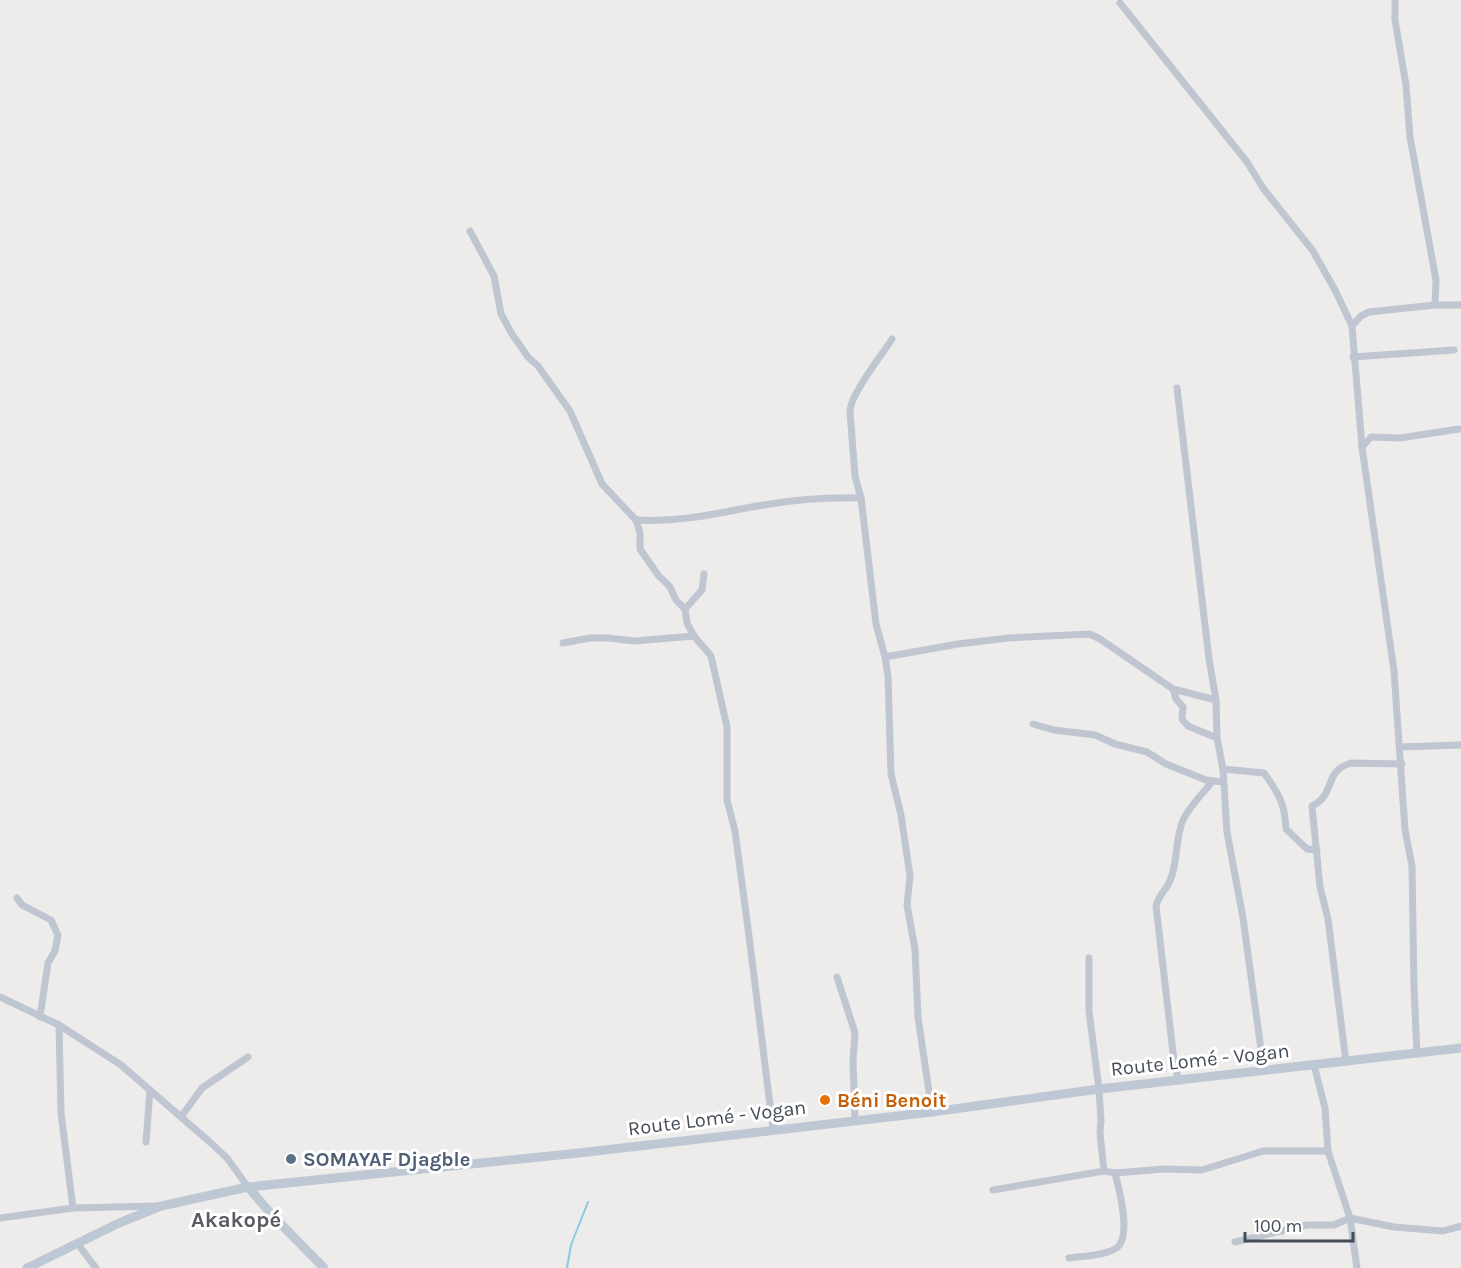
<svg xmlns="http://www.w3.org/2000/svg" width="1461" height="1268" viewBox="0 0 1461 1268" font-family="Karla,sans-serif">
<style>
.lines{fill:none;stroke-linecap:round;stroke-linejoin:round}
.stream{stroke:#88cbe7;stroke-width:2}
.street{stroke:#bfc6d1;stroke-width:7}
.secondary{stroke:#bec7d4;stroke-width:9}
.food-dot{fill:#e8710a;stroke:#fff;stroke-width:2}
.service-dot{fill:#5c6f8a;stroke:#fff;stroke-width:2}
.labels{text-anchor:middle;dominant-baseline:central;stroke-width:6;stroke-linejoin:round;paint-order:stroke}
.street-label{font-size:20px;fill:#454d58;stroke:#fff}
.food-label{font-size:20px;font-weight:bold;fill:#c56008;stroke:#fff;text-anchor:start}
.service-label{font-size:20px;font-weight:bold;fill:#4e5e75;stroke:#fff;text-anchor:start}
.quarter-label{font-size:22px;font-weight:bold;fill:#585b60;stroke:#fff}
</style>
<rect width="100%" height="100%" fill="#eeebeb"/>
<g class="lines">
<polyline class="stream" points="567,1268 571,1245 588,1202"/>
<g class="street">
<polyline points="1395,0 1395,20 1406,85 1410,137 1436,280 1435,305"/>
<polyline points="1120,3 1247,162 1263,188 1313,251 1335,290 1352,326"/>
<polyline points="470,231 494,276 501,314 512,334 528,357 538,366 570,411 602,484 636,520 640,533 640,549 658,575 670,587 676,600 685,609 687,623 694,636 711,656 727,727 727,800 735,831 749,936 773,1129"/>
<path d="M892,339c-10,16 -43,57 -42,73l5,64 6,22 15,126 9,33 3,19 3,98 10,41 9,61 -3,29 8,44 3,68 14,95"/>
<polyline points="1353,357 1454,350"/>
<polyline points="1177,388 1209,659 1216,700 1217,738 1223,769 1227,832 1243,918 1264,1071"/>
<polyline points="1362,447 1371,437 1400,438 1459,429"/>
<path d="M636,520c36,2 70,-4 105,-11 40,-8 80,-12 120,-11"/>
<polyline points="685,609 702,590 704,574"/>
<polyline points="563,643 590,638 609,638 634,641 694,636"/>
<polyline points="885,657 958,644 1008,638 1090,634 1100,639 1173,689 1216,700"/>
<polyline points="1173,689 1176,699 1183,707 1182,719 1188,726 1217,738"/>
<polyline points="1033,724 1054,730 1095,735 1115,744 1147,752 1166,764 1206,780 1223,782"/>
<polyline points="1400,747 1461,745"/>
<path d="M1223,769l41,4c15,21 21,31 22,56l21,20 10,1"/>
<polyline points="17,898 22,905 51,920 58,935 55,951 48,963 40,1017"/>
<polyline points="1089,958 1089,1011 1099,1089 1101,1121 1100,1133 1104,1171"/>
<polyline points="837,977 855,1033 853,1061 855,1120"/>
<polyline points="0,997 59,1025 121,1065 211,1143 227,1158 248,1187"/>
<polyline points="59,1025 61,1113 73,1208"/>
<polyline points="1417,1054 1414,988 1412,866 1405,830 1394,671 1362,447 1352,326 1361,316 1369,312 1435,305 1461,305"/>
<path d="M1346,1062l-18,-143 -8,-32 -8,-81c25,-12 10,-34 39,-43l51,1"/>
<polyline points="1314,1065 1325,1108 1328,1151 1350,1218 1357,1268"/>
<path d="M1179,1081l-5,-20 -18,-155c2,-10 10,-16 14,-25 8,-19 5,-42 13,-61 7,-14 19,-26 29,-38"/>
<polyline points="181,1117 202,1088 248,1057"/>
<polyline points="146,1142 150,1090"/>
<polyline points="993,1190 1104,1171 1115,1173 1164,1169 1202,1170 1263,1151 1328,1151"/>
<polyline points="0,1218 73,1208 158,1206"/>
<polyline points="1235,1242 1307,1225 1334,1225 1350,1218 1394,1227 1443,1231 1461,1226"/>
<polyline points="77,1243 96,1268"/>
<path d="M1069,1258c14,-2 33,-2 46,-9 18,-10 4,-60 0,-76"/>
</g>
<g class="secondary">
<polyline points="248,1187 272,1215 324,1268"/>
<polyline points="27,1268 119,1223 161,1206 248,1187 579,1153 932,1112 1099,1089 1461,1048"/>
</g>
</g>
<circle class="food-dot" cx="825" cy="1100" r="6"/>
<circle class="service-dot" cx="291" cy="1159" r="6"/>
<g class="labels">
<g class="street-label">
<text transform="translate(1200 1060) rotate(-6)">Route Lomé - Vogan</text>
<text transform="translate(717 1118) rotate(-7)">Route Lomé - Vogan</text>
</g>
<g class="food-label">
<text x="837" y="1100">Béni Benoit</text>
</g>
<g class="service-label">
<text x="303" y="1159">SOMAYAF Djagble</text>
</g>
<g class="quarter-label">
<text x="236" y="1220">Akakopé</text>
</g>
</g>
<path d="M1245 1232v9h108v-9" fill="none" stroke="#454d58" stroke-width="3"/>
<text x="1254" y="1232" font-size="18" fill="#454d58" stroke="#ffffff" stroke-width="4.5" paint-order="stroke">100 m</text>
</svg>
